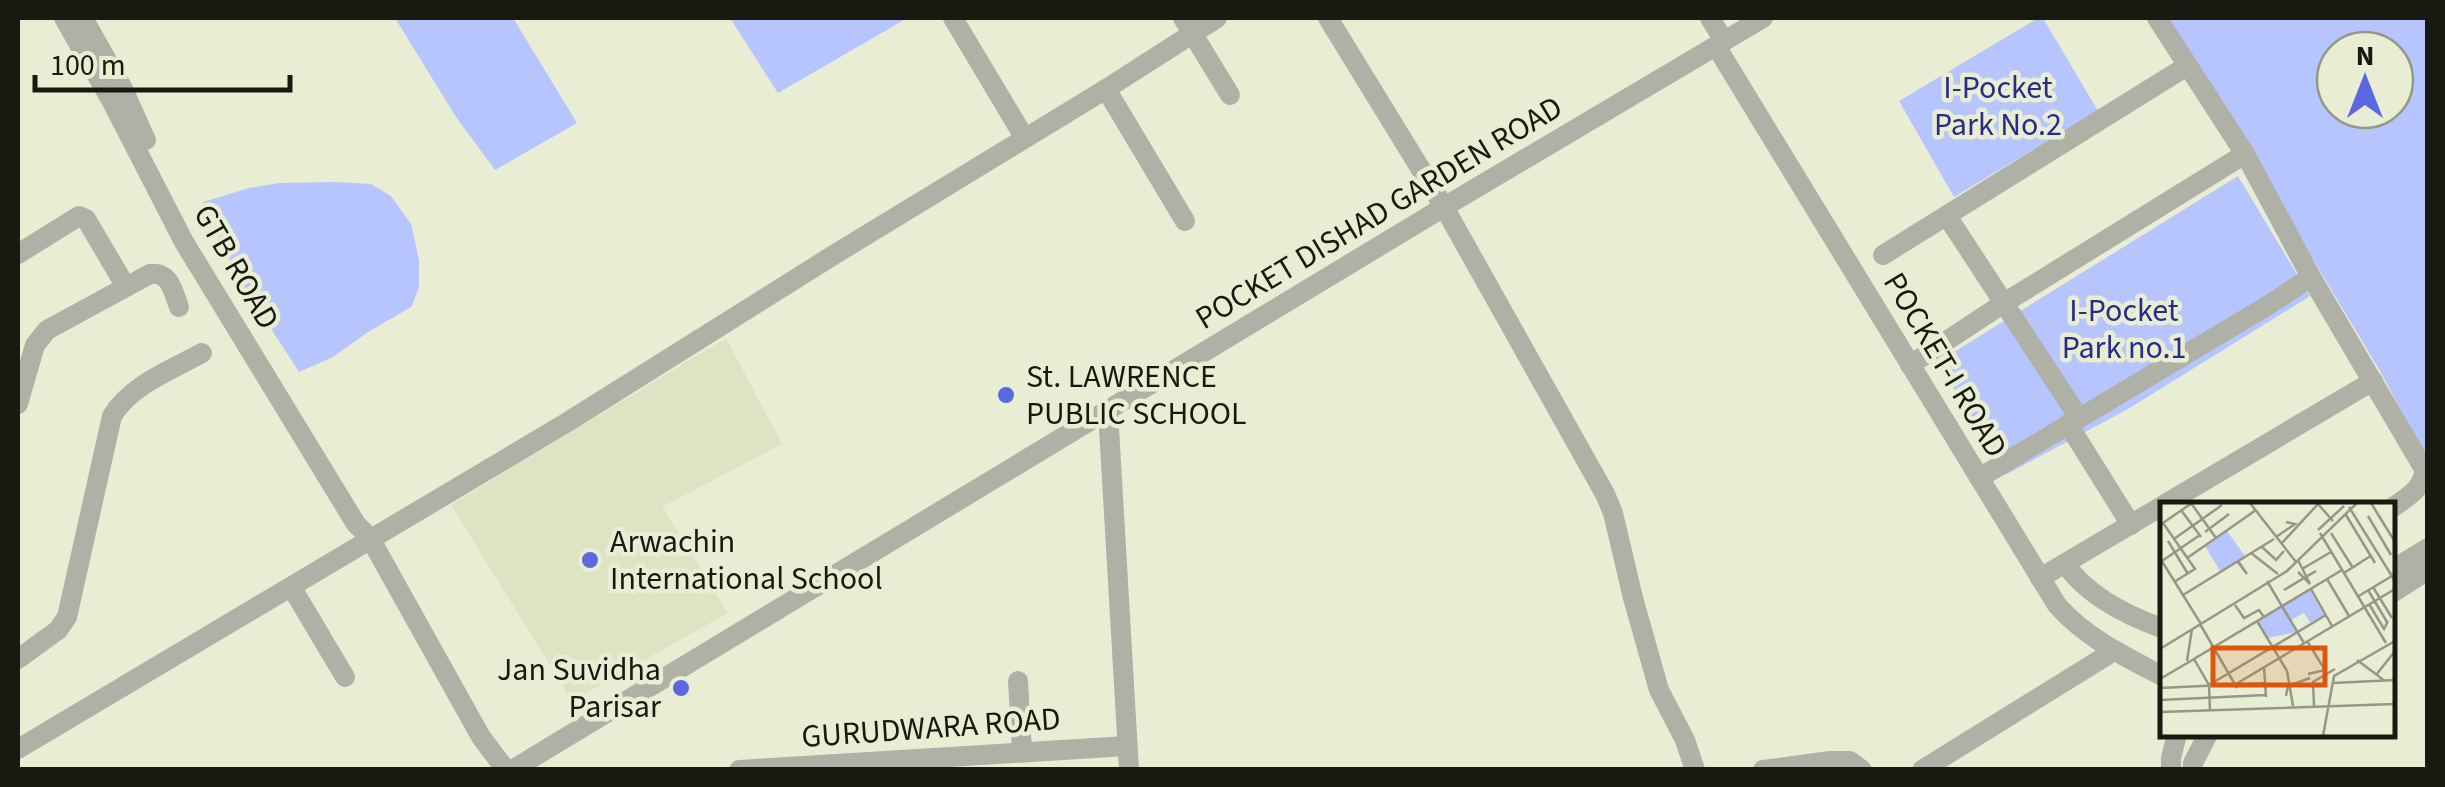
<svg xmlns="http://www.w3.org/2000/svg" width="2445" height="787" viewBox="0 0 2445 787" font-family="'Source Sans 3',sans-serif">
<style>
.built{fill:#dee3c3}
.green{fill:#b7c5ff;fill-rule:evenodd}
.lines{fill:none;stroke-linecap:round;stroke-linejoin:round}
.minor{stroke:#afb1a6;stroke-width:20}
.poi-dot{fill:#5b69e0;stroke:#e9edd4;stroke-width:4}
.labels{text-anchor:middle;dominant-baseline:central;stroke-width:9;stroke-linejoin:round;paint-order:stroke}
.park-label{font-size:32px;fill:#282b88;stroke:#e9edd4}
.street-label{font-size:32px;fill:#181910;stroke:#e9edd4}
.poi-label{font-size:32px;fill:#181910;stroke:#e9edd4;text-anchor:start}
.inset-road{fill:none;stroke:#959886;stroke-width:2.5}
.view{fill:#de560c;fill-opacity:0.15;stroke:#de560c;stroke-width:5}
.inset-edge{fill:none;stroke:#181910;stroke-width:5}
</style>
<rect width="100%" height="100%" fill="#e9edd4"/>
<polygon class="built" points="726,338 782,444 662,507 728,613 572,701 451,505"/>
<g class="green">
<polygon points="395,18 513,18 577,123 495,170 456,117"/>
<polygon points="730,18 902,18 904,20 778,93"/>
<polygon points="2038,18 2043,18 2098,111 1954,197 1899,101"/>
<path d="M2168,18h259v441l-47,-88zM2335,50h60v60h-60z"/>
<polygon points="2238,176 2310,296 2128,409 2005,475 1938,362"/>
<path d="M334,182l37,2 20,12 20,28 8,36v28l-8,19 -43,25 -35,25 -34,15c-34,-54 -75,-110 -96,-170l46,-14 30,-5z"/>
</g>
<g class="lines">
<g class="minor">
<polyline points="64,18 111,100 184,242 356,524 370,538 481,737 506,770"/>
<polyline points="83,18 123,89 146,140"/>
<polyline points="953,18 1024,137"/>
<polyline points="1183,18 1230,95"/>
<polyline points="1328,18 1444,207 1605,494 1613,513 1633,598 1659,690 1685,740 1695,770"/>
<polyline points="1710,18 1724,41"/>
<path d="M2157,18l88,136 66,123 113,192c0,20 -17,28 -32,39"/>
<path d="M1716,46l341,559c29,33 67,51 105,71"/>
<polyline points="1106,89 1185,221"/>
<polyline points="1947,216 2079,418"/>
<polyline points="18,254 79,216 86,219 126,287"/>
<polyline points="1883,255 2187,66"/>
<polyline points="1910,365 2004,303 2245,154"/>
<path d="M18,404l17,-59 12,-15 103,-56c20,-3 23,17 29,33"/>
<polyline points="1108,411 1129,770"/>
<polyline points="2068,424 2131,525"/>
<polyline points="1979,478 2267,306 2311,277"/>
<polyline points="2165,504 2373,381"/>
<path d="M2065,564c23,32 60,51 97,64"/>
<polyline points="2392,570 2428,548"/>
<polyline points="2040,578 2162,506"/>
<polyline points="292,588 345,677"/>
<polyline points="2392,593 2428,570"/>
<path d="M18,659l40,-29 9,-13 45,-201c19,-31 59,-46 90,-63"/>
<polyline points="1018,681 1022,752"/>
<polyline points="18,749 566,423 832,256 1106,89 1217,18"/>
<polyline points="512,770 1444,207 1763,18"/>
<polyline points="739,770 1127,746"/>
<polyline points="1763,770 1830,761 1850,761 1862,770"/>
<polyline points="1922,770 2114,651"/>
<polyline points="2171,770 2171,758 2177,734"/>
<polyline points="2193,770 2193,763 2208,734"/>
</g>
</g>
<g class="poi-dot">
<circle cx="1006" cy="395" r="10"/>
<circle cx="590" cy="560" r="10"/>
<circle cx="681" cy="688" r="10"/>
</g>
<g class="labels">
<g class="park-label">
<text x="1998" y="88">I-Pocket<tspan x="1998" dy="37">Park No.2</tspan></text>
<text x="2124" y="311">I-Pocket<tspan x="2124" dy="37">Park no.1</tspan></text>
</g>
<g class="street-label">
<text transform="translate(1379 213) rotate(-31)">POCKET DISHAD GARDEN ROAD</text>
<text transform="translate(236 267) rotate(60)">GTB ROAD</text>
<text transform="translate(1945 365) rotate(59)">POCKET-I ROAD</text>
<text transform="translate(931 728) rotate(-4)">GURUDWARA ROAD</text>
</g>
<g class="poi-label">
<text x="1026" y="377">St. LAWRENCE<tspan x="1026" dy="37">PUBLIC SCHOOL</tspan></text>
<text x="610" y="542">Arwachin<tspan x="610" dy="37">International School</tspan></text>
<text x="661" y="670" text-anchor="end">Jan Suvidha<tspan x="661" dy="37">Parisar</tspan></text>
</g>
</g>
<g transform="translate(2160 502)">
<rect width="235" height="235" fill="#e9edd4"/>
<path d="M67,29l18,25 -25,15 -15,-25zM151,88l14,26 -28,12 13,-6 -6,-9 -13,7 5,12 -28,6 -10,-17 23,-14 9,12 -7,-13z" fill="#b7c5ff"/>
<path class="inset-road" d="M90,1l46,59M211,1l24,39M189,5l46,74M21,8l20,27M186,13l29,48M208,14l23,39M3,21l32,46 -21,13M0,23l32,-22M158,28l26,-24M45,30l24,-18M160,31l66,110M171,31l22,35M116,35l19,-13 -9,-2M56,36l40,-28M14,37l48,-34M8,39l20,33M121,42l37,-40 15,17M101,44l15,14 8,-9M91,51l27,21M0,56l41,66M27,56l29,-20 -25,-35M2,59l38,-26M77,59l10,13 -9,-13M142,67l29,-17M138,70l12,12 -12,-24M184,71l28,-18M167,77l22,37M107,79l37,62M213,85l19,31M151,87l21,37M124,88l32,-19M208,88l19,32M23,93l91,-56M197,95l35,-21M209,102l15,25 4,-8M75,103l9,13 15,-8 5,7M97,119l30,50 6,35M40,122l37,64M147,139l18,29 -17,4M0,147l127,-78 70,-68M197,158l28,21M27,159l5,-32M104,165l2,30M216,173l19,-24M0,177l34,-20M173,181l62,-3M76,182l159,-95M49,183l-15,-26 148,-89M0,186l105,-5M126,194l2,-10 22,-8M0,198l106,-5M154,204l-1,-24 22,-13M50,209l-1,-26 117,-70M0,210l235,-8M163,234l11,-60 61,-35"/>
<path class="view" d="M53,146h112v37h-112z"/>
<rect width="235" height="235" class="inset-edge"/>
</g>
<rect width="2445" height="787" fill="none" stroke="#181910" stroke-width="40"/>
<g transform="translate(2365 80)"><circle r="48" fill="#e9edd4" stroke="#959886" stroke-width="2.5"/>
<path d="M0-8L18 38L0 25L-18 38Z" fill="#5b69e0"/>
<text y="-15" font-size="28" font-weight="bold" text-anchor="middle" fill="#181910">N</text>
</g>
<path d="M35 75v15h255v-15" fill="none" stroke="#181910" stroke-width="5"/>
<text x="50" y="75" font-size="30" fill="#181910" stroke="#e9edd4" stroke-width="8" paint-order="stroke">100 m</text>
</svg>
